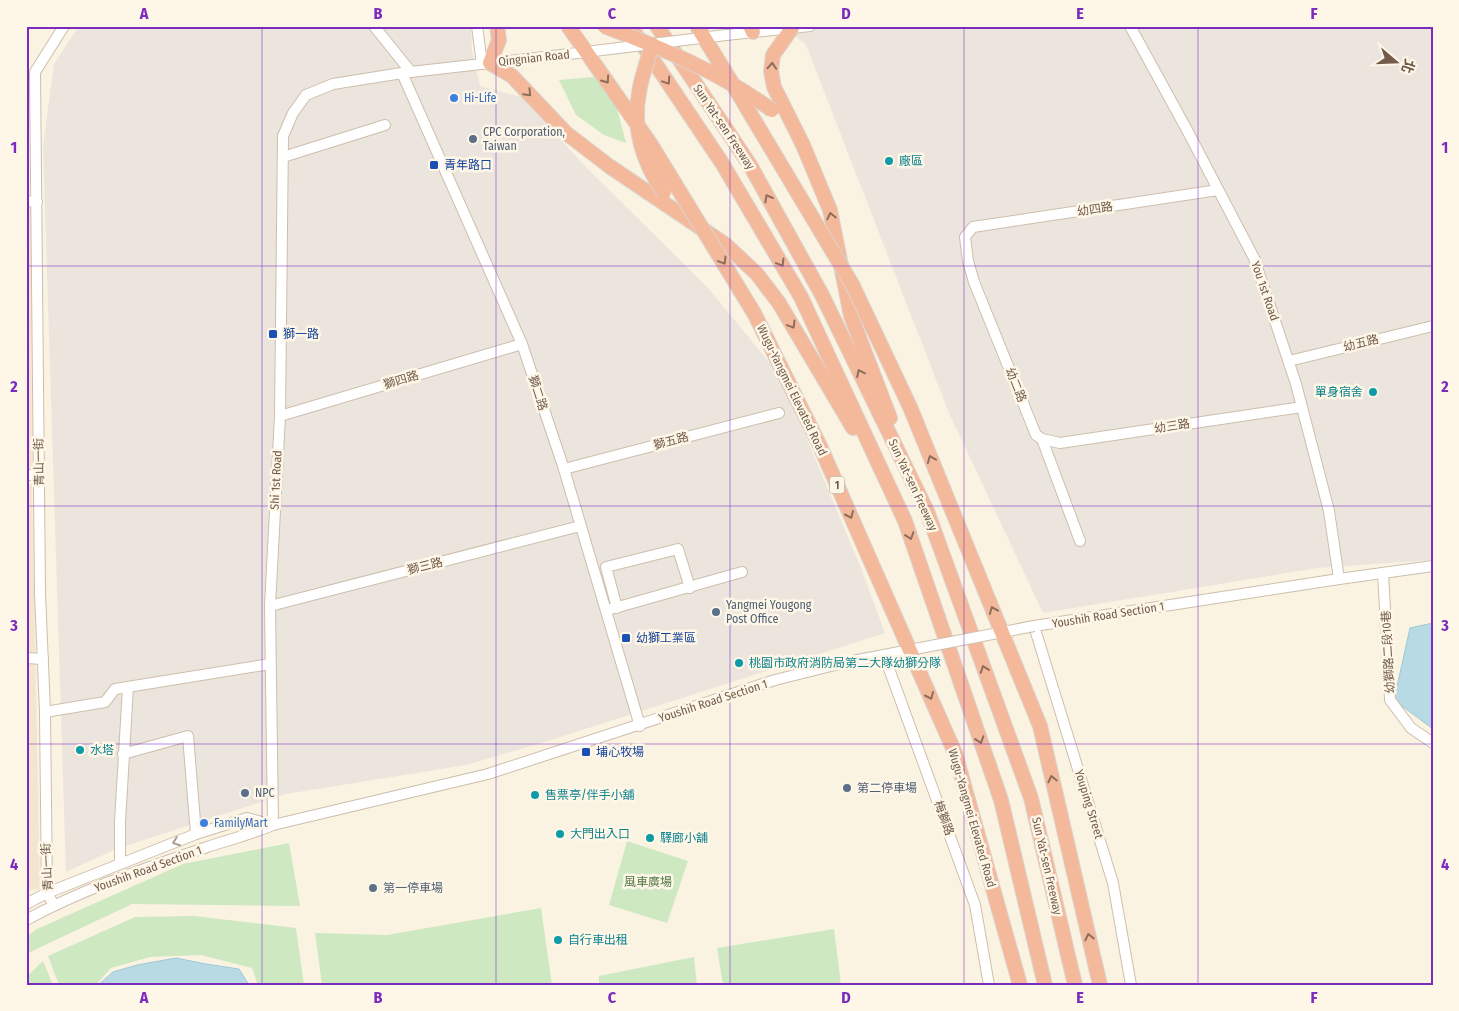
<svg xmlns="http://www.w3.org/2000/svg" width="1459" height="1011" viewBox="0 0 1459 1011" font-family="'Fira Sans Condensed','Noto Sans TC',sans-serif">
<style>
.residential{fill:#f3e6d1}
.industrial{fill:#ebe5dd}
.green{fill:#cee8c2}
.water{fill:#b8dae4;stroke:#9ec9d5}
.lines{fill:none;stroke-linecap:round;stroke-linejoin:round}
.minor-casing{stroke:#cebeac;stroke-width:12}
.highway-casing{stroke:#dad4d0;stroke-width:16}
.minor{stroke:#fff;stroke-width:10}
.highway{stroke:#f4b99b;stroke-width:14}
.minor-bridge-casing{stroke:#cebeac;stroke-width:12;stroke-linecap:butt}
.highway-bridge-casing{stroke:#dad4d0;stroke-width:16;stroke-linecap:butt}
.minor-bridge{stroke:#fff;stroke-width:10}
.highway-bridge{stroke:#f4b99b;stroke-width:14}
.oneway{stroke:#8c6e5a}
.oneway2{stroke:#aa9d92}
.grid{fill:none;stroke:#7b2cbf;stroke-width:1;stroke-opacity:0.55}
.shop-dot{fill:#3f7fe0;stroke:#fef7e8;stroke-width:2}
.service-dot{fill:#5c6f8a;stroke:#fef7e8;stroke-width:2}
.culture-dot{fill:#0f9aa8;stroke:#fef7e8;stroke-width:2}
.transit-dot{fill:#1a4fb4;stroke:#fef7e8;stroke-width:2}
.labels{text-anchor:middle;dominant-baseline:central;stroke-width:5;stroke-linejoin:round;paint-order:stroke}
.shield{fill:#fef7e8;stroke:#9c8a79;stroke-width:1}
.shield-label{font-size:11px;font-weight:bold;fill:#725b4a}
.street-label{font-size:12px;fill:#725b4a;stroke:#fef7e8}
.shop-label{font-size:12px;fill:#366cbe;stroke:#fef7e8;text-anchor:start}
.service-label{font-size:12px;fill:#4e5e75;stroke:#fef7e8;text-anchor:start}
.culture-label{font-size:12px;fill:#0d838f;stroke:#fef7e8;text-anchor:start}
.transit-label{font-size:12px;fill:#164399;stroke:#fef7e8;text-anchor:start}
.park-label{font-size:12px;fill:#4e7842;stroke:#fef7e8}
.neatline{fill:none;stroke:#7b2cbf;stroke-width:2}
.grid-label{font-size:16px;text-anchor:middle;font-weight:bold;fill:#7b2cbf}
</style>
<rect width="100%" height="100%" fill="#fbf3e2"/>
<g class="residential">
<polygon points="26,206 31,206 32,470 26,470"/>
<polygon points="32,484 40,889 26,891 26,485"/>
</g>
<g class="industrial">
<polygon points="79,26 471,26 472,51 480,86 521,97 584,165 708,288 780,375 861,568 885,633 548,741 466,765 286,794 116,849 66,872 43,146 54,64"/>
<polygon points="782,26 1433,26 1433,560 1318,568 1043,613 949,413 806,45"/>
</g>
<g class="green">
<polygon points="594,77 616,105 626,143 604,135 576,115 559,80"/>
<polygon points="627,841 688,861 667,923 609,905"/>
<polygon points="289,843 300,906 132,904 26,954 26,937 37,929 183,864"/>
<polygon points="541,908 552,985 322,985 315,933 387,935"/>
<polygon points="194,916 296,928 304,985 258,985 252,968 201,955 150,957 111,968 96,985 59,985 48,956 135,917"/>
<polygon points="834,929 841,985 723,985 717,948"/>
<polygon points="694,957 697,985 599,985 599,976"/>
<polygon points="43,961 53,985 26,985 26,977"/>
</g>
<g class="water">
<polygon points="1433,623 1433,729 1394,700 1410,628"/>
<polygon points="176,958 206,964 239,969 249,985 98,985 113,972 137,965"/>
</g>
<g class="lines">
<defs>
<g id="minor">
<polyline points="374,26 411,72"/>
<polyline points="477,26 482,64"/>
<polyline points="1130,26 1187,130 1254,258 1296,384 1329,511 1339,579"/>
<polyline points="717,36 810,26"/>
<polyline points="402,73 522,344 564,469 640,726"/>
<polyline points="283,157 385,125"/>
<polyline points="26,201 37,202"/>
<polyline points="1289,361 1433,326"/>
<polyline points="280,416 522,344"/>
<polyline points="1042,439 1060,443 1302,407"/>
<polyline points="564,469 779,413"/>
<polyline points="26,475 39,475"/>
<polyline points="1080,541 1042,439 1036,435 974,282 968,261 965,237 973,227 1218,190"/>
<polyline points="1383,573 1390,700 1411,728 1433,743"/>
<polyline points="270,606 580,526"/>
<polyline points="617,608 606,567 678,549 690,588"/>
<polyline points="611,609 742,572"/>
<polyline points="26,658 43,659"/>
<polyline points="45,712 105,702 115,689 270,664"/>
<polyline points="123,754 188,736 196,834"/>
<polyline points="273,825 270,606 280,416 283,136 293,113 306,95 333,84 402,73 561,55"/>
<polyline points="120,863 120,822 128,687"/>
<polyline points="26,904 47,893 196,834 247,818 273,825"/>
<polyline points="54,905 47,893 45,712 40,593 35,72 64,26"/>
<path d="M26,920c57,-31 120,-52 181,-73 22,-7 44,-13 66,-22l215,-51 287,-94 72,-18 37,-7 91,250 14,80"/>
<polyline points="1131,985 1113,883 1034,626 1339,579 1433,566"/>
</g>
<g id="highway">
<polyline points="497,26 499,40 490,63 512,76 566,133 609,166 726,245 757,274 779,303 853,428"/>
<polyline points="630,26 722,163 801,297 905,521 1001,800 1045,985"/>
<polyline points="657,26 750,165 822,295 927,511 1031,798 1075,985"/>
<polyline points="750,26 753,32"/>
<polyline points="792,28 773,55 771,71 774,87 803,145 830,210 851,316 890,418"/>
</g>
</defs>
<use href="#minor" class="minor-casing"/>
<use href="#highway" class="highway-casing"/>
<use href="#minor" class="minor"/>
<use href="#highway" class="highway"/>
<defs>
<g id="minor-bridge">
<polyline points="561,55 717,36"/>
<polyline points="884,655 1034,626"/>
</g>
<g id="highway-bridge">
<polyline points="568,26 650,143 754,313 820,446 955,753 1020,985"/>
<path d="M604,26c60,23 115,46 168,84"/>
<polyline points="697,26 732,83 852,284 910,407 1040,726 1100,985"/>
<path d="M652,44c-4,16 -11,33 -13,49 -7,34 4,71 25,99"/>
</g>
</defs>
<use href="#minor-bridge" class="minor-bridge-casing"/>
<use href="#highway-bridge" class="highway-bridge-casing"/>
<use href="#minor-bridge" class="minor-bridge"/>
<use href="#highway-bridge" class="highway-bridge"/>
</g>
<defs><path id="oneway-chevron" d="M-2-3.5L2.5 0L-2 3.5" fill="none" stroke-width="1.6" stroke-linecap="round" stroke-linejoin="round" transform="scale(1.25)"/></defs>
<g class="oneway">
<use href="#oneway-chevron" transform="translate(772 66) rotate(-87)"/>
<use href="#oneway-chevron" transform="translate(606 80) rotate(55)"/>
<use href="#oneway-chevron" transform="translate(667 81) rotate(56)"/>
<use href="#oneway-chevron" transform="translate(528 93) rotate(46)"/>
<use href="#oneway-chevron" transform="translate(768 198) rotate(-119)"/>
<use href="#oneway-chevron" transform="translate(831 216) rotate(-103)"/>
<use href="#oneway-chevron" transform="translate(723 261) rotate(59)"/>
<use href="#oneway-chevron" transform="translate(781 263) rotate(59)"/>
<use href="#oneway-chevron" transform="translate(792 325) rotate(59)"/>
<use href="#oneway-chevron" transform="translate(860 373) rotate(-116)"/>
<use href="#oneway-chevron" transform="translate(931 459) rotate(-112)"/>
<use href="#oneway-chevron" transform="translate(850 515) rotate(66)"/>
<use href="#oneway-chevron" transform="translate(910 536) rotate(71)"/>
<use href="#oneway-chevron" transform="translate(993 610) rotate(-112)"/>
<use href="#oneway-chevron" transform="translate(984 669) rotate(-110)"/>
<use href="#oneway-chevron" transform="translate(930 696) rotate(66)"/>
<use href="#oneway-chevron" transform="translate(980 740) rotate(71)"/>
<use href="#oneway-chevron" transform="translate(1052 779) rotate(-103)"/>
<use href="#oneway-chevron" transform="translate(1089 937) rotate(-103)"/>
</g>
<use class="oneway2" href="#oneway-chevron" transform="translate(176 842) rotate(159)"/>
<path class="grid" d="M262,26v959M496,26v959M730,26v959M964,26v959M1198,26v959M26,266h1407M26,506h1407M26,744h1407"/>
<g class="shop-dot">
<circle cx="454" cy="98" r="5"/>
<circle cx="204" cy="823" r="5"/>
</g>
<g class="service-dot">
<circle cx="473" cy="139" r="5"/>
<circle cx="716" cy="612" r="5"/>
<circle cx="847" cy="788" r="5"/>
<circle cx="245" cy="793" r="5"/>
<circle cx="373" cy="888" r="5"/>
</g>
<g class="culture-dot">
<circle cx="889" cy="161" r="5"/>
<circle cx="1373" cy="392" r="5"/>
<circle cx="739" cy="663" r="5"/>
<circle cx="80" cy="750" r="5"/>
<circle cx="535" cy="795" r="5"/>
<circle cx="560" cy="834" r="5"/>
<circle cx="650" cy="838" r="5"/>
<circle cx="558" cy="940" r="5"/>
</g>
<g class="transit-dot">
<rect x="429" y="160" width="10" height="10" rx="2.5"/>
<rect x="268" y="329" width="10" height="10" rx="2.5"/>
<rect x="621" y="633" width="10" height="10" rx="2.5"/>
<rect x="581" y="747" width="10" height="10" rx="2.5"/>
</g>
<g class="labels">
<rect class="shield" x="829.5" y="476.5" width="15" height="17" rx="4"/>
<g class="shield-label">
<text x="837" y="485">1</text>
</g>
<g class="street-label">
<text transform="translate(534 58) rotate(-6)">Qingnian Road</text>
<text transform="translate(724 127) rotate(56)">Sun Yat-sen Freeway</text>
<text transform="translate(1095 209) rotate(-9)">幼四路</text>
<text transform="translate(1265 291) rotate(71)">You 1st Road</text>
<text transform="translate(1361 343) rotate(-14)">幼五路</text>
<text transform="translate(401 380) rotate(-17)">獅四路</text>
<text transform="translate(1016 385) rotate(68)">幼二路</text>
<text transform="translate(792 390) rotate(64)">Wugu-Yangmei Elevated Road</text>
<text transform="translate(538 393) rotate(72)">獅二路</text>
<text transform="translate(1172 426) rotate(-9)">幼三路</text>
<text transform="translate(671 441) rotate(-15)">獅五路</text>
<text transform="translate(39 462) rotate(-91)">青山一街</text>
<text transform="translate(276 480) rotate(-87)">Shi 1st Road</text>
<text transform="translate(913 485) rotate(65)">Sun Yat-sen Freeway</text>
<text transform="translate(425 566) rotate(-14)">獅三路</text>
<text transform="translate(1108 615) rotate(-9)">Youshih Road Section 1</text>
<text transform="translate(1388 652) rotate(-93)">幼獅路二段10巷</text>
<text transform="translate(713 701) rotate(-18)">Youshih Road Section 1</text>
<text transform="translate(1089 804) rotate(73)">Youping Street</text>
<text transform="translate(944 818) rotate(70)">梅獅路</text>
<text transform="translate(972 818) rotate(74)">Wugu-Yangmei Elevated Road</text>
<text transform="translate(1047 866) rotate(77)">Sun Yat-sen Freeway</text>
<text transform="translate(47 867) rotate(-93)">青山一街</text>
<text transform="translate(148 869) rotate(-20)">Youshih Road Section 1</text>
</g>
<g class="shop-label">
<text x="464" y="98">Hi-Life</text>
<text x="214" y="823">FamilyMart</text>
</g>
<g class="service-label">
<text x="483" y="132">CPC Corporation,<tspan x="483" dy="14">Taiwan</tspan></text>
<text x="726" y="605">Yangmei Yougong<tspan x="726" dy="14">Post Office</tspan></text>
<text x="857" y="788">第二停車場</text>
<text x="255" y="793">NPC</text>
<text x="383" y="888">第一停車場</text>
</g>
<g class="culture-label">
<text x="899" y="161">廠區</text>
<text x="1363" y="392" text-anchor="end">單身宿舍</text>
<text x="749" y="663">桃園市政府消防局第二大隊幼獅分隊</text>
<text x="90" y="750">水塔</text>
<text x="545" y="795">售票亭/伴手小舖</text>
<text x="570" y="834">大門出入口</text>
<text x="660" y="838">驛廊小舖</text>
<text x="568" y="940">自行車出租</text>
</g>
<g class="transit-label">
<text x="444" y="165">青年路口</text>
<text x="283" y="334">獅一路</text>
<text x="636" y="638">幼獅工業區</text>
<text x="596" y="752">埔心牧場</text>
</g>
<g class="park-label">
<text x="648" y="882">風車廣場</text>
</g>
</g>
<rect width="1459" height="1011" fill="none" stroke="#fef7e8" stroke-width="55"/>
<g transform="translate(1396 62) rotate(109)" stroke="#fef7e8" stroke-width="4" paint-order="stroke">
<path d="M0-4L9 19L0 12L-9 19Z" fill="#725b4a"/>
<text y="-8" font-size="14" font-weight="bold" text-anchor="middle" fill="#725b4a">北</text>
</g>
<rect x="28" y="28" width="1404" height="956" class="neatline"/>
<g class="grid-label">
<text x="144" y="19">A</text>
<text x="378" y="19">B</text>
<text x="612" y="19">C</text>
<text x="846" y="19">D</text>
<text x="1080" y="19">E</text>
<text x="1314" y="19">F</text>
<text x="14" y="153">1</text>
<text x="1445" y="153">1</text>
<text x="14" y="392">2</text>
<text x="1445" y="392">2</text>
<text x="14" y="631">3</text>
<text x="1445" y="631">3</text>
<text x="14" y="870">4</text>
<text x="1445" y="870">4</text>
<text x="144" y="1003">A</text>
<text x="378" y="1003">B</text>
<text x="612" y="1003">C</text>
<text x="846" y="1003">D</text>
<text x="1080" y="1003">E</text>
<text x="1314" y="1003">F</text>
</g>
</svg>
